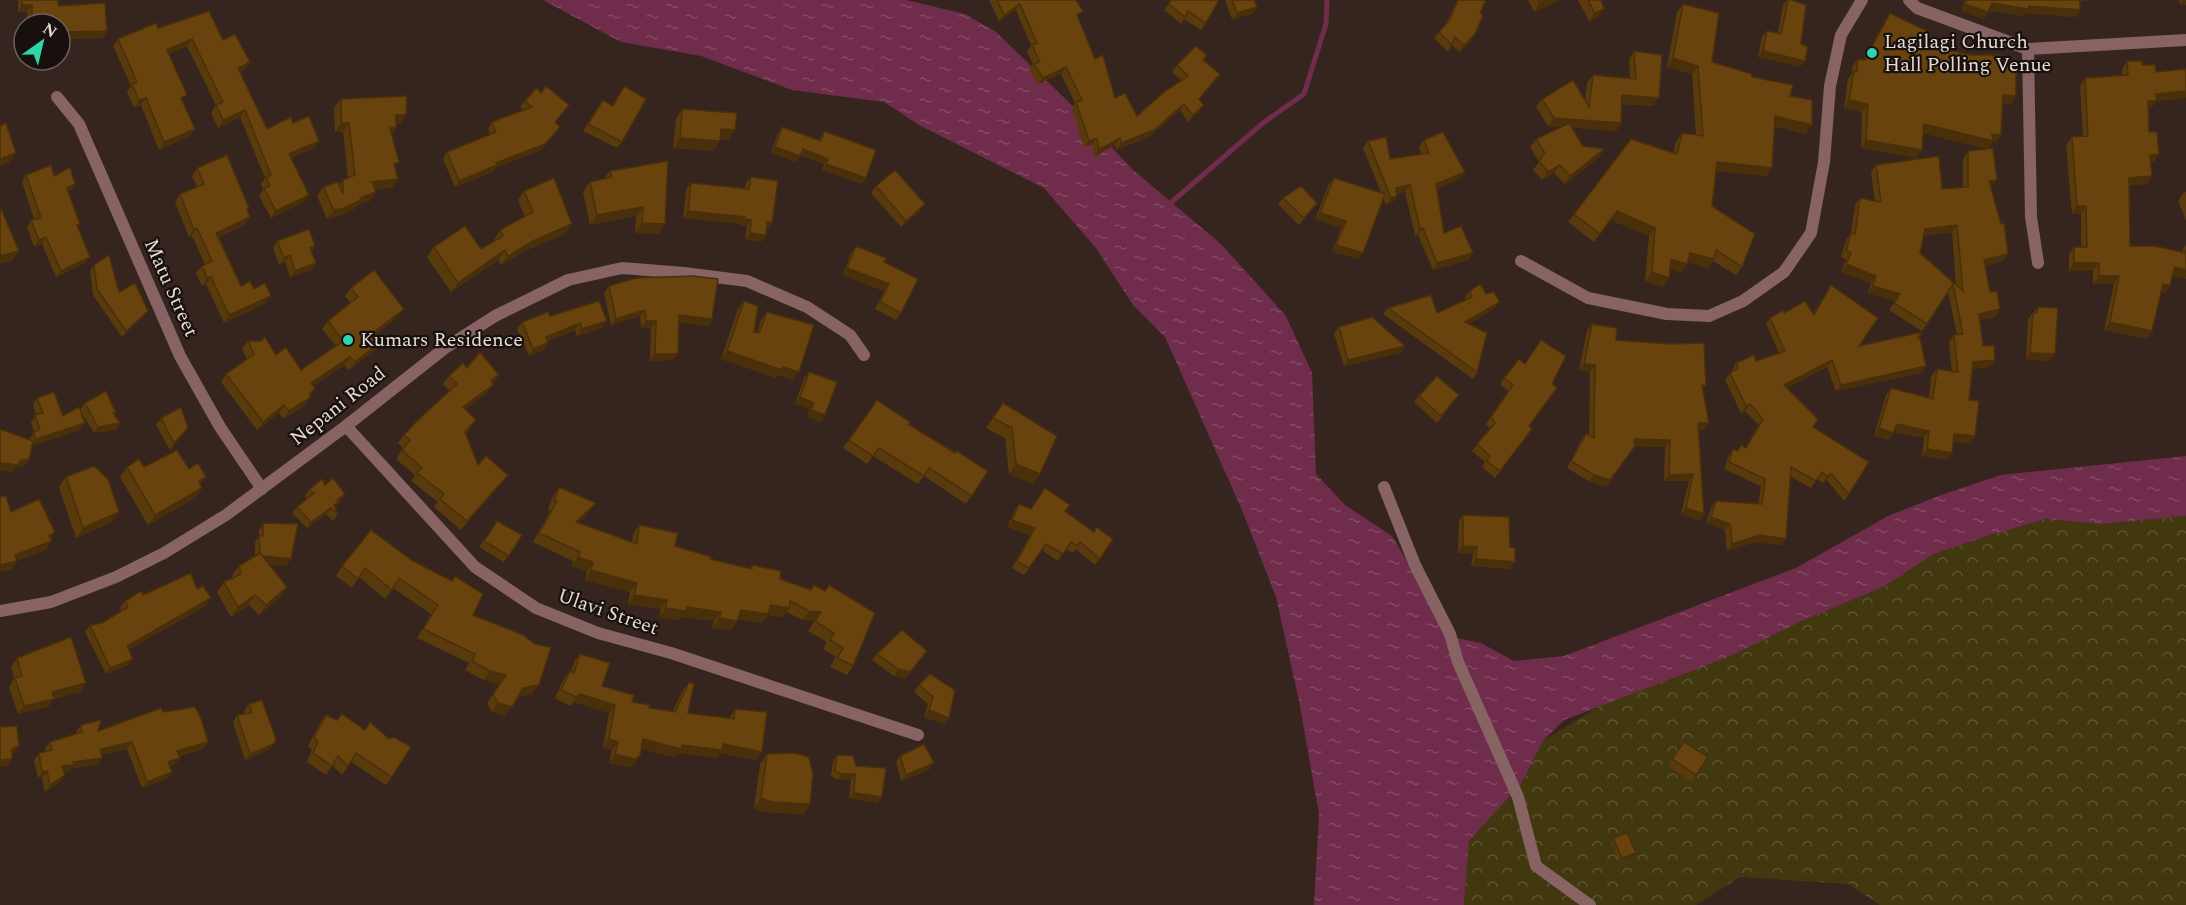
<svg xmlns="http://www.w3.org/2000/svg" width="2186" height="905" viewBox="0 0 2186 905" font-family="Spectral,serif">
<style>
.forest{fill:url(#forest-crowns)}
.water{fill:url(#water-ripples)}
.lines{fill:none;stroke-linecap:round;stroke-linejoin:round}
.stream{stroke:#702c4b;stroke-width:5}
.minor{stroke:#876363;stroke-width:12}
.tertiary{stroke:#876363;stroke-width:12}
.wall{fill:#593a0c;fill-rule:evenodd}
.shaded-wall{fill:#492f0a}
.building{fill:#68430e;stroke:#492f0a;stroke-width:1.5;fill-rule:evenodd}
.poi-dot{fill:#30d4aa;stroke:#17100d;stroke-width:2}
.labels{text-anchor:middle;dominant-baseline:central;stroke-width:4.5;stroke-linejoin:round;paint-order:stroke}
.poi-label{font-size:20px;fill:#e5dad5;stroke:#17100d;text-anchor:start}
.street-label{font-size:20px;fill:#e5dad5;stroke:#17100d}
</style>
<defs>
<pattern id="forest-crowns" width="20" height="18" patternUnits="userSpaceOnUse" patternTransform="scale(1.5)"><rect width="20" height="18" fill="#42380f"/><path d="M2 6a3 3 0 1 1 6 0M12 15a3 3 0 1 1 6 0" fill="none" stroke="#5d5431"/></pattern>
<pattern id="water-ripples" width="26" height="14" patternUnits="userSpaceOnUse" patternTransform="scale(1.5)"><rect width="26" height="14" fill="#702c4b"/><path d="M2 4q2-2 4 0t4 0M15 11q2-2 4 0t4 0" fill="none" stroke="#844a64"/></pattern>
</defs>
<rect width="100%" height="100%" fill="#35251e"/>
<polygon class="forest" points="2186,516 2186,905 1880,905 1849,884 1740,877 1696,905 1464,905 1469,841 1521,784 1543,741 1603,704 1728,657 1802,621 1883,587 1934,554 1990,535 2046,519 2100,524"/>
<polygon class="water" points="543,0 906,0 965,14 996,32 1080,113 1132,169 1221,244 1286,316 1312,373 1316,474 1345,505 1392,536 1452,637 1481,643 1514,661 1564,656 1796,568 1888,516 1941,495 2001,475 2186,456 2186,516 2100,524 2046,519 1990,535 1934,554 1883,587 1802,621 1728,657 1564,720 1543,741 1521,784 1469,841 1464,905 1314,905 1319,814 1299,701 1276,597 1242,510 1165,337 1133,305 1096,248 1044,188 919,125 884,102 792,90 701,56 621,42"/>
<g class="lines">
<polyline class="stream" points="1167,206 1263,123 1304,94 1326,24 1327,0"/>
<g class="minor">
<polyline points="1909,0 1917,8 2028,49 2186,40"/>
<polyline points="2028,49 2031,217 2038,263"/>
<polyline points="57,97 79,124 180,356 220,427 262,489"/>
<polyline points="346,426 475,567 536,608 598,633 671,653 918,735"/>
<polyline points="1384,487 1415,565 1450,634 1458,662 1518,797 1536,866 1590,905"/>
<polyline points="0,611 51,602 116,577 164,553 226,515 346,426 445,348 495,316 568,280 622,268 684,273 747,281 807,307 850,335 864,355"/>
</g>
<polyline class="tertiary" points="1521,261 1588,298 1667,314 1709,316 1743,301 1784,272 1811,233 1824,162 1830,86 1841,35 1862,0"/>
</g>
<g class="wall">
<polygon points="18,0 58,0 58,6 107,31 103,38 60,39 60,24 28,24 27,12 18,12"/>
<polygon points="989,0 1076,0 1078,18 1095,59 1115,98 1137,116 1181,80 1172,72 1177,65 1204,60 1220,74 1199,99 1204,105 1199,112 1188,122 1180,110 1149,137 1116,150 1115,145 1094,157 1092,144 1084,147 1072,109 1075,103 1061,74 1038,84 1029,70 1033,64 1027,52 1031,46 1016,10 999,21"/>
<polygon points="1171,0 1206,23 1201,30 1184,19 1181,24 1164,10"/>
<polygon points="1225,0 1254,0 1257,7 1253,14 1232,19"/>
<polygon points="1457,0 1486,0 1480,13 1475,34 1471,41 1459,52 1452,45 1448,52 1434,38 1446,24"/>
<polygon points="1528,0 1561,0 1534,12"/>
<polygon points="1578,0 1603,0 1601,2 1598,17 1589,21"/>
<polygon points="1787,0 1792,0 1801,44 1800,67 1758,57 1762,37 1767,31 1778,33 1783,5"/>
<polygon points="1965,0 2088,0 2080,1 2080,10 2076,17 2025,13 2023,16 1989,10 1984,19 1961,11"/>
<polygon points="2179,0 2186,0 2186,5 2180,5"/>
<polygon points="1683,4 1712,62 1752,77 1790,96 1812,125 1805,134 1774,126 1766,176 1716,171 1712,206 1742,267 1736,275 1713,261 1708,268 1687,262 1681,273 1670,269 1663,287 1645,281 1649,236 1611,220 1594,242 1568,222 1574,214 1673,153 1676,142 1682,133 1696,135 1692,74 1667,67 1677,12"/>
<path d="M1890,13l33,33 77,20 11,38 -9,-1 -1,32 -6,8 -3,-1 -4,7 3,39h-1l18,66 -5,7 -18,5 5,26 10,17 -5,8 -15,3 3,26 12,14 -5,7 -17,2 -4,31 6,36 -5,8 -17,-3 -6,19 -25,-4 2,-18 -30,-6 -6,8 -14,-4 12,-41 5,-7 38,10 2,-22 6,-7 15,2 -3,-29 5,-7h3l-9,-43 -26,39 -33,-21 6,-9 -27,-8 3,-10 -30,-11 5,-12 -5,-3 5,-17 5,-7 4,-28 5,-7 15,3 -4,-29 5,-7 66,24 21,-1v-29l5,-8 19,-2 -64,-16 -7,25 -55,-10 1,-36 -18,-4 4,-29 4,-6v-6l6,-8 6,1 21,-39zM1952,232l4,53 -36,-32 3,-17z"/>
<polygon points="158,28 223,40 245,69 240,72 267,129 293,123 314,148 291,158 304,202 271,218 259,196 263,190 261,184 265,178 240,117 218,128 211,113 216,105 187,46 169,54 183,101 190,136 159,150 141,105 134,108 127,92 131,86 113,46 118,39"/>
<polygon points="1634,51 1659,98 1653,106 1621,104 1621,123 1616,131 1571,127 1583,146 1604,149 1598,158 1565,184 1554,173 1542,180 1533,170 1539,162 1530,147 1536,139 1562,127 1548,126 1536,107 1542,99 1585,101 1587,83 1593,75 1630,79 1629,59"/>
<polygon points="2127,61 2142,65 2156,72 2186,69 2186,98 2156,101 2151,108 2148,108 2149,132 2159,154 2154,162 2151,162 2147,184 2129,185 2130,246 2182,253 2183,249 2186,245 2186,279 2173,276 2170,285 2165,293 2161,292 2147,339 2104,330 2114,284 2093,284 2093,270 2069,271 2069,255 2074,247 2081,247 2081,214 2072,214 2066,145 2072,137 2083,136 2080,86 2085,78 2122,75 2122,69"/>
<polygon points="624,86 622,142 617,148 583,131 603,100 613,106"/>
<polygon points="341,99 400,124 396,124 396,128 392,134 395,168 392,188 376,189 376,192 370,201 357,205 354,209 337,217 327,219 317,196 323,187 339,185 343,180 348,178 343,132 335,132 334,108"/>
<polygon points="525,101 565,111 555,123 556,133 541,150 495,168 493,172 455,187 443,159 447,152 490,135 488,129 492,122 524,110 520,107"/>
<polygon points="682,109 729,140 720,139 713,151 673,148 676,119"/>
<polygon points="782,127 819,140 824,131 866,178 862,184 822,170 824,164 800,155 796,162 771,153 778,133"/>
<polygon points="1424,140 1460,179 1436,189 1444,233 1469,260 1433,270 1418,235 1415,236 1405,192 1397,194 1393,202 1386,204 1383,198 1359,259 1332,252 1341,228 1315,219 1329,184 1334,178 1381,192 1363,148 1368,141 1390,159 1422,154 1419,147"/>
<polygon points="668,161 659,234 635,233 636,216 590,225 583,192 590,182 604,179 610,171"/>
<polygon points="197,168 249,208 247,211 245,225 219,237 241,286 254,289 266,303 224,323 206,284 202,286 196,273 202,266 205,264 192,236 189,237 175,202 180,194 197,187 192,176"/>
<polygon points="26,175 54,176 75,184 71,190 68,191 80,224 78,227 85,263 56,277 42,244 34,247 27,227 31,220 34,219 22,182"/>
<polygon points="751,177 767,230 766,230 766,235 761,242 745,239 747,226 740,225 741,224 683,218 686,190 691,183 745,188 746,183"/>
<polygon points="876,186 920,211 901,227 871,193"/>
<polygon points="524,191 565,234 527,250 501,265 498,260 451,292 427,257 434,247 481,249 495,241 494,240 500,230 525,217 518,200"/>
<polygon points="2186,192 2186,221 2178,201 2183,193"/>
<polygon points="1283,198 1317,203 1299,225 1278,204"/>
<polygon points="277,241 315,246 311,251 316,263 311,270 290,277 285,262 279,265 273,248"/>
<polygon points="856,246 884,262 901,313 896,320 875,309 884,291 843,275 851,253"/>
<polygon points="94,265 119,292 148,311 143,317 122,337 93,295 90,271"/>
<polygon points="1831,285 1859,346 1918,338 1926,366 1921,373 1836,391 1827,367 1787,388 1813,427 1849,494 1844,501 1827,480 1823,483 1817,479 1811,488 1790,476 1786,539 1781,545 1755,542 1727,551 1725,530 1706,523 1711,508 1716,501 1758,504 1761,486 1724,469 1729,455 1733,449 1737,451 1741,445 1745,448 1759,425 1745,411 1741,413 1725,380 1730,373 1733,372 1732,370 1736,363 1756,361 1779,353 1766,324 1770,318 1784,313 1813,314"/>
<polygon points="609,286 712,319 708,326 678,322 673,360 650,361 651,328 641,328 640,316 611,325 604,293"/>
<polygon points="351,288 398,317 375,335 375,350 349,370 344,365 313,386 315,388 304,406 283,419 279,413 257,430 221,382 226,374 247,359 242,349 248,341 276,355 301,370 336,346 322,329 328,321 351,303 345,296"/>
<polygon points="1470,291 1495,308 1468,324 1477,372 1473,379 1383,314 1388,308 1437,313 1466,300 1465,297"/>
<polygon points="744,301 754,332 757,333 761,320 767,312 793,380 778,375 776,378 721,359 738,309"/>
<polygon points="2038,307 2050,361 2026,359 2028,319"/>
<polygon points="550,316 607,321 602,328 577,336 575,330 548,341 548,343 544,350 529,356 517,329 522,322"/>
<polygon points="1592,324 1616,340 1703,390 1704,430 1698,430 1700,521 1681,514 1689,481 1664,481 1665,447 1635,446 1606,487 1589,481 1567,468 1581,440 1586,434 1589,436 1590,372 1579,370 1587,331"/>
<polygon points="1339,327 1405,346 1400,353 1344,366 1334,334"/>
<polygon points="1519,359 1529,426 1532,429 1495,478 1482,467 1485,462 1472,451 1490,429 1486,424 1508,391 1500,384"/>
<polygon points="467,368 493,384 487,393 465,409 476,420 466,434 478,465 502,483 461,530 434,507 438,502 411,481 415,475 396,459 403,448 398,443 404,435 450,391 443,384 449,376"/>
<polygon points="809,372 825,415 821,422 807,417 810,409 795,404 804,378"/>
<polygon points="1459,395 1437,423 1414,402 1419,396"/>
<polygon points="37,398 63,416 80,410 85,403 114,415 120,423 116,430 94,433 81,412 80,430 32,446 29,460 24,466 17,467 13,472 0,470 0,429 29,439 34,433 31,422 36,415 33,404"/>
<polygon points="877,400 908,424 988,471 966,504 924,476 918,484 873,456 867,464 843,448"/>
<polygon points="1003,403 1040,474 1033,484 1009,474 1005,438 986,428"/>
<polygon points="161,418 188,428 170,450 156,425"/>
<polygon points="127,467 144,467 189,469 202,488 195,498 148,525 120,477"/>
<polygon points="66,477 119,512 112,522 76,538 59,487"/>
<polygon points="325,485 345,494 335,507 338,514 333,521 326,514 307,528 292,513 297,507 307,498 305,496 309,490"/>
<polygon points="559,487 596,503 589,512 578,523 632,542 633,534 639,525 675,546 711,559 750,569 752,565 780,579 811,589 814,585 824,591 829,585 853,666 847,675 830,667 836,657 823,649 827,642 808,631 814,621 803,620 786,612 782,617 768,615 762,623 738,619 731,630 712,628 714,621 682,617 679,620 659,617 661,609 628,604 630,592 585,580 587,572 572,566 573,561 533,542 550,511 548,509 553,496"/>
<polygon points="1019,504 1031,509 1065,511 1093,532 1113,539 1095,565 1076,549 1073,553 1066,549 1058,561 1042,550 1024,575 1012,568 1030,535 1007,527 1015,510"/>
<polygon points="1463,515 1510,547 1515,562 1510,569 1471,566 1473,554 1458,553 1459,521"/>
<polygon points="497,521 522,535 504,562 479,547"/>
<polygon points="263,523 286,566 269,564 287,587 280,597 259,615 249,605 231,617 217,592 224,582 232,578 232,576 239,566 255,556 255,542 259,537 259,530"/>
<polygon points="413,561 451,581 455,576 473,615 532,694 517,697 505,716 492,712 487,703 499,685 484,680 465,670 469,663 417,638 431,614 393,588 385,599 359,577 352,588 336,576 342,566"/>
<polygon points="197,589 207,605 128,650 128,665 106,674 85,632 90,625 102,623 122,611 120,608 125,601 143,595"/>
<polygon points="580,654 602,686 632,702 649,708 673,711 683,690 689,682 688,713 729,718 735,709 756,760 721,753 717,758 678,753 675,757 642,749 640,756 634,764 629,767 609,763 612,750 603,748 609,713 574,702 570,706 555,698 564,679 570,671 571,672 574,662"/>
<polygon points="877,654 922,658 905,679 894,676 872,660"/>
<polygon points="17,658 86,683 80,692 54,699 48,707 18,714 9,687 14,679 11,667"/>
<polygon points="930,674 949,718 944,724 924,717 928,704 914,692 919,685"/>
<polygon points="249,704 269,750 245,760 233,722 237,715 245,714 244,711"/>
<polygon points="163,712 208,742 203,749 179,756 180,758 175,764 169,766 172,772 167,779 142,788 127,749 101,755 102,758 97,765 72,768 69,772 64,772 60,782 45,792 42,778 38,778 34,760 39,753 46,752 45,748 50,742 76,734 76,732 81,725 98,731"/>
<polygon points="326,715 337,720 365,729 370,722 392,777 386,785 351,762 342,775 332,765 326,775 307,762 312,750 308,746 320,723"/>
<polygon points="1684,742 1708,757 1691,782 1668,766"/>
<polygon points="767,754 804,814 765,812 754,808 760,764"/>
<polygon points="837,755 856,766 878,803 849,798 851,780 838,780 831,776 833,761"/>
<polygon points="900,756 929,770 901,781 896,762"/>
<polygon points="1613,838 1633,856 1619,862 1611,842"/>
</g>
<g class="shaded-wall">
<polygon points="1548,0 1561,0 1534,12 1540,3"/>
<polygon points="2183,0 2186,0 2186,5 2180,5"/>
<polygon points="1992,3 2029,6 2080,10 2076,17 2025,13 2023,16 1987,9"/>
<polygon points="1020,4 1016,10 999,21 1004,15"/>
<polygon points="1965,4 1988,12 1984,19 1961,11"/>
<polygon points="22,5 32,5 27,12 18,12"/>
<polygon points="1257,7 1253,14 1232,19 1237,13"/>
<polygon points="1604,9 1598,17 1589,21 1595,13"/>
<polygon points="107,31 103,38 60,39 60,32"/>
<polygon points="1475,34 1471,41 1459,52 1464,45"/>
<polygon points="192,39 187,46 162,57 167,50"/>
<polygon points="1763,51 1805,61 1800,67 1758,57"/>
<polygon points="1673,58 1698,66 1692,74 1667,67"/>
<polygon points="250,62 245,69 233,75 238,68"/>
<polygon points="1066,67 1061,74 1038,84 1043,78"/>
<polygon points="2186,91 2186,98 2156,101 2151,108 2142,109 2148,101 2156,94"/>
<polygon points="1622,95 1659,98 1653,106 1616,103"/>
<polygon points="2003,95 2016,96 2011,104 1997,103"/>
<polygon points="146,98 141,105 134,108 139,100"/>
<polygon points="1849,100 1868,104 1862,112 1844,108"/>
<polygon points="1184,104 1180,110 1149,137 1116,150 1121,143"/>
<polygon points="1204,105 1199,112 1188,122 1193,115"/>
<polygon points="245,110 240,117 218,128 223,120"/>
<polygon points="396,115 406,115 400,124 390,124"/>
<polygon points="1775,116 1812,125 1805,134 1769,125"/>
<polygon points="1554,118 1621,123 1616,131 1548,126"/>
<polygon points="341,123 349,123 343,132 335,132"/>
<polygon points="1924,124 1992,134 2001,135 1995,143 1992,142 1987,149 1919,132"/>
<polygon points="560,127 541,150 495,168 493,172 455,187 459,181 496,163"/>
<polygon points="390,128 396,128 390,137"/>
<polygon points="195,129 190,136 159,150 164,142"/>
<polygon points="721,129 735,130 729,140 714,139"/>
<polygon points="680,138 720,141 713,151 673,148"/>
<polygon points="1097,138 1092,144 1084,147 1089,141"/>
<polygon points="1120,138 1115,145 1094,157 1099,150"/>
<polygon points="1866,140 1922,150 1916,158 1861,148"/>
<polygon points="319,141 314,148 284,161 289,154"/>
<polygon points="775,147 800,156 796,162 771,153"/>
<polygon points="803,149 828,159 824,164 798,155"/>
<polygon points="1604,149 1598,158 1565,184 1570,176"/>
<polygon points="16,153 9,163 0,166 0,159"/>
<polygon points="2159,154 2154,162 2145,163 2150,155"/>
<polygon points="1717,162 1772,168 1766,176 1711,171"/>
<polygon points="826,164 866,178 862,184 822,170"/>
<polygon points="1560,165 1554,173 1542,180 1548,172"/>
<polygon points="1465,172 1460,179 1431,191 1436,184"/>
<polygon points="2152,176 2147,184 2124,186 2129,178"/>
<polygon points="398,179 392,188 366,191 372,182"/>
<polygon points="1997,180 1991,188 1983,188 1989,181"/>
<polygon points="75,184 71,190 62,194 67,188"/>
<polygon points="1410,185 1405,192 1391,195 1396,188"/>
<polygon points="376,192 370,201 357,205 354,209 337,217 327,219 334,210 360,198"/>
<polygon points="309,195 304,202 271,218 276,211"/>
<polygon points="1397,196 1393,202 1386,204 1391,198"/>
<polygon points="925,204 920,211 901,227 906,221"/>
<polygon points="2077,206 2086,206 2081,214 2072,214"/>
<polygon points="643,207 636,216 590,225 597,215"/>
<polygon points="688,211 745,217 741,224 683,218"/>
<polygon points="1617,211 1655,228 1649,236 1611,220 1594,242"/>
<polygon points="1320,213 1346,221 1341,228 1315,219"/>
<polygon points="250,217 245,225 211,240 216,233"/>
<polygon points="745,219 751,220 747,226 740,225"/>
<polygon points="767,222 772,223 767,230 763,229"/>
<polygon points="642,223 665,224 659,234 635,233"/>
<polygon points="572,224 565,234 527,250 501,265 508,256 533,241"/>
<polygon points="1957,225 1952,232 1920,236 1925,229"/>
<polygon points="197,228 192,236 189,237 194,230"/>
<polygon points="1423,228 1418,235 1415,236 1420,229"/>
<polygon points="750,233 766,235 761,242 745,239"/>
<polygon points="46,237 42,244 34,247 39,240"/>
<polygon points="1336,245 1363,253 1359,259 1332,252"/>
<polygon points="505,250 498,260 451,292 458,283"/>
<polygon points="19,251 12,261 0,264 0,256"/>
<polygon points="1473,253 1469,260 1433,270 1437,263"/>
<polygon points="1690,253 1714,259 1708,268 1684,261"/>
<polygon points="2008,254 2003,261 1979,267 1984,260"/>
<polygon points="290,255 285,262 279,265 284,258"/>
<polygon points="90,257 85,263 56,277 61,271"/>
<polygon points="1671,259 1687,264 1681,273 1665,268"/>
<polygon points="316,263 311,270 290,277 295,271"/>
<polygon points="2074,263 2099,263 2093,270 2069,271"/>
<polygon points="1846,264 1876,276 1871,283 1841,272"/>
<polygon points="2175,267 2186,270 2186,279 2169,275"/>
<polygon points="847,268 889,284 884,291 843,275"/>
<polygon points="1652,272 1669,278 1663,287 1645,281"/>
<polygon points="2099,276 2119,276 2114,284 2093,284"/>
<polygon points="211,277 206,284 202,286 207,278"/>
<polygon points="2163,284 2170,285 2165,293 2157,291"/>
<polygon points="1873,286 1900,294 1895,301 1868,293"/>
<polygon points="271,296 266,303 224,323 229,315"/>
<polygon points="1500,302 1495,308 1460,329 1465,322"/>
<polygon points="404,309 398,317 368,341 373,333"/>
<polygon points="2000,309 1995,317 1974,321 1979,314"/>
<polygon points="645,310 640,316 611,325 616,319"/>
<polygon points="148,311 143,317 122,337 126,331"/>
<polygon points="679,315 712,319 708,326 674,322"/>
<polygon points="607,321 602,328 577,336 582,329"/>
<polygon points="646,321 656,321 651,328 641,328"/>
<polygon points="2110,322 2152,331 2147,339 2104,330"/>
<polygon points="580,323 575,330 541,343 546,337"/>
<polygon points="380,342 375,350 349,370 355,362"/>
<polygon points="548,343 544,350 529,356 533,349"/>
<polygon points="1405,346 1400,353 1344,366 1348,360"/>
<polygon points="727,351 783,367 799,372 793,380 778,375 776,378 721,359"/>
<polygon points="2030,353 2055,354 2050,361 2026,359"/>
<polygon points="655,354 678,354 673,360 650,361"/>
<polygon points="350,357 344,365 305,391 311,383"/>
<polygon points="1832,360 1827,367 1779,392 1784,385"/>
<polygon points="1995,360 1990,367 1968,369 1973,362"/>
<polygon points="1584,364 1595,365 1590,372 1579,370"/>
<polygon points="1926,366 1921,373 1836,391 1841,385"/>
<polygon points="499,375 493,384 485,389 491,380"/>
<polygon points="493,385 487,393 457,415 463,407"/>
<polygon points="315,388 304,406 283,419 289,411"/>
<polygon points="800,397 814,403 810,409 795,404"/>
<polygon points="1750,404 1745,411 1741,413 1746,406"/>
<polygon points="284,405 279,413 257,430 263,422"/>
<polygon points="811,410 825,415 821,422 807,417"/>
<polygon points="85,423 80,430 31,446 36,439"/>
<polygon points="120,423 116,430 94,433 98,427"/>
<polygon points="1698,423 1709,423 1704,430 1693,430"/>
<polygon points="1897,424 1929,431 1924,438 1892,431"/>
<polygon points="188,428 184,434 170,450 174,443"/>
<polygon points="1879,428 1893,433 1888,440 1874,436"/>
<polygon points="1954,434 1975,436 1970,444 1949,441"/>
<polygon points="1634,439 1670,440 1665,447 1629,446"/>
<polygon points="1635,446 1606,487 1589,481 1594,475"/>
<polygon points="1927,449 1952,453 1947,460 1922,456"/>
<polygon points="21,460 29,460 24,466 17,467 13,472 0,470 0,463"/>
<polygon points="1016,464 1040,474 1033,484 1009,474"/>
<polygon points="1693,474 1689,481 1664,481 1669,475"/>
<polygon points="1831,474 1827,480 1823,483 1827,476"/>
<polygon points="508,475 502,483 461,530 467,521"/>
<polygon points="206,477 199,487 199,481"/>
<polygon points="202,488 195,498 148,525 155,515"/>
<polygon points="345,494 341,501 333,509 337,500"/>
<polygon points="596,503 589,512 569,532 576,522"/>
<polygon points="331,508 326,514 307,528 311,522"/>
<polygon points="1686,508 1704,514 1700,521 1681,514"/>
<polygon points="119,512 112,522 76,538 83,528"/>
<polygon points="1711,517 1730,524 1725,530 1706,523"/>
<polygon points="1012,520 1035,528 1030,535 1007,527"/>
<polygon points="55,532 49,541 52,541 46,550 17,561 11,570 0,572 0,565"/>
<polygon points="1759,535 1786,539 1781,545 1755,542 1727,551 1732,544"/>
<polygon points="1463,546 1477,547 1473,554 1458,553"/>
<polygon points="260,556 291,559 286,566 256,563"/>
<polygon points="578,557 593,562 587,572 572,566"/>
<polygon points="1476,559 1515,562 1510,569 1471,566"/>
<polygon points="591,570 637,583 630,592 585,580"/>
<polygon points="287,587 280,597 259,615 266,605"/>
<polygon points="255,595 249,605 231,617 238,607"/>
<polygon points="634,595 667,600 661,609 628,604"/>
<polygon points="211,598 207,605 122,653 127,646"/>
<polygon points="771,605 789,608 782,617 768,615 762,623 735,619 741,610"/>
<polygon points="687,607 721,612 714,621 682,617 679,620 659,617 666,608"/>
<polygon points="809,611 821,612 814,621 803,620"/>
<polygon points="719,618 737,621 731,630 712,628"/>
<polygon points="927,651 905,679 894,676 898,669"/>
<polygon points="133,659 128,665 106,674 110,668"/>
<polygon points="490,671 506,675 499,685 484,680"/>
<polygon points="86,683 80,692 54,699 48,707 18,714 24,706 52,692"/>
<polygon points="539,685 532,694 516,697 523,688"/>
<polygon points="580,694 615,705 609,713 574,702 570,706 576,697"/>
<polygon points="498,703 512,707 505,716 492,712"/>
<polygon points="929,710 949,718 944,724 924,717"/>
<polygon points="609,739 618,742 612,750 603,748"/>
<polygon points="643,739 682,745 723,744 762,752 756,760 721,753 717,758 678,753 675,757 637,748"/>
<polygon points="132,742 127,749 95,756 100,749"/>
<polygon points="208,742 203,749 173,757 177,751"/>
<polygon points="274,744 269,750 245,760 250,754"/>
<polygon points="19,746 14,753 7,756 12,749"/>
<polygon points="615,754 640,756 634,764 629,767 609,763"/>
<polygon points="102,758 97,765 72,768 69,772 57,773 62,766 73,762"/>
<polygon points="180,758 175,764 163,769 168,762"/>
<polygon points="12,759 8,766 0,766 0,760"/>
<polygon points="934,763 929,770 901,781 906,775"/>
<polygon points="47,771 42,778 38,778 42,772"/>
<polygon points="172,772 167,779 142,788 147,782"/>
<polygon points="842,774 855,774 851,780 838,780"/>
<polygon points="65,775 60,782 45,792 50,785"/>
<polygon points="854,793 882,797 878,803 849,798"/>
<polygon points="761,798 810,804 804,814 765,812 754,808"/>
<polygon points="1636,853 1633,856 1619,862 1622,858"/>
</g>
<g class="building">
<polygon points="22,0 58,0 58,6 105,3 107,31 60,32 60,24 32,24 32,5 22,5"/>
<polygon points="997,0 1076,0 1083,11 1077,15 1095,59 1103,55 1115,98 1125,93 1137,116 1164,92 1188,76 1177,65 1196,46 1207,55 1203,60 1220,74 1199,99 1204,105 1193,115 1184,104 1154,130 1121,143 1120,138 1099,150 1097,138 1089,141 1076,102 1082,100 1066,67 1043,78 1034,64 1040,62 1032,45 1037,43 1020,4 1004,15"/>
<polygon points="1171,0 1219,0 1206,23 1188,11 1185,17 1169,4"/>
<polygon points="1232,0 1254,0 1257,7 1237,13"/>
<polygon points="1458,0 1486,0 1480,13 1483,15 1475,34 1464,45 1455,37 1452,45 1439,32 1449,21"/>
<polygon points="1538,0 1548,0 1540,3"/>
<polygon points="1588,0 1602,0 1601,0 1604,9 1595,13"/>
<polygon points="1788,0 1792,0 1806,5 1801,44 1808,47 1805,61 1763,51 1767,31 1781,34"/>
<polygon points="1967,0 2080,0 2080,10 2029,6 2028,9 1992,3 1988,12 1965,4"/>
<polygon points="1683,4 1719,13 1712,62 1752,74 1752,77 1793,85 1790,96 1812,100 1812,125 1775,116 1772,168 1717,162 1712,206 1755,234 1742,267 1716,250 1714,259 1690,253 1687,264 1671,259 1669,278 1652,272 1655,228 1617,211 1600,234 1574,214 1631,139 1677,154 1682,133 1703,136 1698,66 1673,58"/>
<polygon points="209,11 223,40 235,34 250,62 238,68 267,129 291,117 293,123 309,116 319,141 289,154 309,195 276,211 264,188 270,186 266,177 271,175 245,110 223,120 216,105 223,102 192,39 167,50 187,95 181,98 195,129 164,142 146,98 139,100 132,84 137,82 118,39 156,23 158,28"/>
<polygon points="1890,13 1929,32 1923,46 1972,55 2000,55 2000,66 2016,67 2016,96 2003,95 2001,135 1992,134 1993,141 1924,124 1922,150 1866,140 1868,104 1849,100 1854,71 1857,72 1858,59 1865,60"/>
<polygon points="1634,51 1662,55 1659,98 1622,95 1621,123 1554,118 1542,99 1573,80 1589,107 1593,75 1636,79"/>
<polygon points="2127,61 2142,61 2142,65 2155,65 2156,72 2186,69 2186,91 2156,94 2157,101 2148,101 2149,132 2157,132 2159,154 2150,155 2152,176 2129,178 2130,246 2155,246 2185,253 2186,251 2186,270 2175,267 2170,285 2163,284 2152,331 2110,322 2119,276 2099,276 2099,263 2074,263 2074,247 2087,247 2086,206 2077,206 2072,137 2088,136 2085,78 2128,75"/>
<polygon points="546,86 569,105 555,122 560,127 545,144 496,163 497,165 459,181 447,152 496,132 492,122 532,107 525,101 536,88 541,93"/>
<polygon points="624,86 646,99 622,142 588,124 603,100 613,106"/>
<polygon points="407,96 406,115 396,115 396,128 390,128 399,162 394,164 398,179 372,182 376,192 360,198 361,200 344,208 334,210 323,187 338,182 343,194 343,180 355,175 349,123 341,123 341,99"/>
<polygon points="682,109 737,113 735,130 721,129 720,141 680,138"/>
<polygon points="6,123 16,153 0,159 0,126"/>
<polygon points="1569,123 1583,146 1604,149 1570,176 1560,165 1548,172 1539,161 1545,153 1536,139"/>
<polygon points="782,127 821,141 824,131 876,150 866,178 826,164 828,159 803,149 800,156 775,147"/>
<polygon points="1443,132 1465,172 1436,184 1444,233 1461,226 1473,253 1437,263 1423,228 1420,229 1410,185 1396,188 1397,196 1391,198 1368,141 1386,137 1390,159 1429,153 1424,140"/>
<path d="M1993,148l4,32 -8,1 12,43 3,-1 4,31 -24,6 6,32 7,-1 3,18 -21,5 4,32 11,-1 1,15 -22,2 -4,38 10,1 -4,35 -21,-2 -2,19 -25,-4 2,-18 -32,-7 -4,9 -14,-5 12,-40 42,11 4,-30 21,3 -4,-37 9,-1 -10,-50 -26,40 -33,-21 6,-9 -27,-8 3,-10 -30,-12 5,-11 -5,-3 5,-17 4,1 5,-36 21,4 -5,-37 63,-9 3,33 26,-2v-36zM1957,225l6,66 -43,-38 5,-24z"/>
<polygon points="227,155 249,208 247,209 250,217 216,233 241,286 250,281 254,289 265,283 271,296 229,315 211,277 207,278 202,266 212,261 197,228 194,230 180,194 204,184 197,168"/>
<polygon points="668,161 665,224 642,223 643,207 597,215 590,182 612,177 610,171"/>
<polygon points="51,165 54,176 70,167 75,184 67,188 80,224 77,225 90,257 61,271 46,237 39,240 31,220 41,218 26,175"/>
<polygon points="895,170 925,204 906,221 876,186"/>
<polygon points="751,177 778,181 772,223 767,222 766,235 750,233 751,220 745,219 745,217 688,211 691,183 749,189"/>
<polygon points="554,178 572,224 533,241 508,256 505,250 458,283 434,247 465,226 481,249 503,236 500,230 533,212 524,191"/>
<polygon points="1334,178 1385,194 1363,253 1336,245 1346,221 1320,213"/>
<polygon points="1301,186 1317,203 1304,218 1283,198"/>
<polygon points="0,206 19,251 0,256"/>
<polygon points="309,229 315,246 310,248 316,263 295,271 290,255 284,258 277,241"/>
<polygon points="856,246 886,258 884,262 918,279 901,313 880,302 889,284 847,268"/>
<polygon points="109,255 119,292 135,283 148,311 126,331 97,289 94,265"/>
<polygon points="374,270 404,309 373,333 380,342 355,362 350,357 311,383 315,388 310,394 310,398 289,411 284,405 263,422 226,374 254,354 248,341 261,341 265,337 276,355 286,347 301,370 343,341 328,321 358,297 351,288"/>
<polygon points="693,276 718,279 712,319 679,315 678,354 655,354 656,321 646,321 645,310 616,319 609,286 636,278"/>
<polygon points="1480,284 1486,294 1494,292 1500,302 1465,322 1487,333 1477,372 1388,308 1431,295 1437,313 1472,297 1470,291"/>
<polygon points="1831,285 1878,318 1859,346 1922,332 1918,338 1920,338 1926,366 1841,385 1832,360 1784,385 1818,419 1813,427 1869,462 1849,494 1831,474 1827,476 1822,472 1816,481 1791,467 1786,539 1759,535 1732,544 1730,524 1711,517 1716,501 1762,504 1765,479 1729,462 1733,449 1738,451 1741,445 1746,448 1763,419 1750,404 1746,406 1730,373 1738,368 1736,363 1754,355 1756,361 1785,351 1770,318 1783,310 1784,313 1805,301 1814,315"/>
<polygon points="599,301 607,321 582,329 580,323 546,337 548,343 533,349 522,322 548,312 550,316"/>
<polygon points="744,301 758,306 754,332 759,333 767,312 814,325 799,372 783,367 782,370 727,351"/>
<polygon points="2038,307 2058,308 2055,354 2030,353 2033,313 2037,313"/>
<polygon points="1372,317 1405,346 1348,360 1339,327"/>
<polygon points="1592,324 1617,328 1616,340 1670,344 1704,343 1706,386 1702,385 1709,423 1698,423 1704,514 1686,508 1693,474 1669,475 1670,440 1634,439 1635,446 1610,480 1594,475 1571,461 1586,434 1594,438 1595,365 1584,364"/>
<polygon points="1541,340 1566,356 1552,384 1557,388 1529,426 1532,429 1500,471 1487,461 1490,456 1477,444 1495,423 1491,417 1513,385 1504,378 1519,359 1525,364"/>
<polygon points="480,352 499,375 491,380 493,385 463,407 476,420 465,432 478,465 486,456 508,475 467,521 440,499 444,494 417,473 422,468 402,450 410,440 404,435 416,422 457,384 449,376 463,363 467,368"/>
<polygon points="809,372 837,382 825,415 811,410 814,403 800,397"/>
<polygon points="1437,376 1459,395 1441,416 1419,396"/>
<polygon points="106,391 116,413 113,413 120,423 98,427 85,403"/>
<polygon points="54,392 63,416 79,407 85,423 36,439 33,433 40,429 35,415 43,413 37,398"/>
<polygon points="877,400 910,422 908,424 955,453 957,451 988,471 972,496 929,468 924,476 879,448 873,456 849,440"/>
<polygon points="1003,403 1057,436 1040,474 1016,464 1012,428 993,418"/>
<polygon points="181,407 188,428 174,443 161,418"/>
<polygon points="0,429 33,441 29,460 21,460 18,465 0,463"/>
<polygon points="177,450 189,469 198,463 206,477 199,481 202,488 155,515 127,467 139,459 144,467"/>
<polygon points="94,466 108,479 119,512 83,528 66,477"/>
<polygon points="333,478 345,494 337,500 338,502 334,505 338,514 331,508 311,522 297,507 314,493 309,490 322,479 325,485"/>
<polygon points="559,487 596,503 576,522 637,544 639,525 678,533 675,546 712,557 710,559 752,569 752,565 781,571 780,579 811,590 814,585 825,591 829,585 875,613 853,666 837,658 843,648 830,640 834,633 815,621 821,612 809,611 790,601 789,608 771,605 768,614 741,610 737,621 719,618 721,612 687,607 686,611 666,608 667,600 634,595 637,583 591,570 593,562 578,557 580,552 539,533 557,501 554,500"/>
<polygon points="1045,488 1070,505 1065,511 1094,532 1096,527 1113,539 1100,559 1080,542 1078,546 1071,542 1063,554 1046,544 1029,568 1017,561 1035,528 1012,520 1019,504 1031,509"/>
<polygon points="6,496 11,512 39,499 55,532 49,536 52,541 15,555 17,561 0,565 0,497"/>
<polygon points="1463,515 1509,517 1510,547 1515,548 1515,562 1476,559 1477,547 1463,546"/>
<polygon points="497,521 522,535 509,556 484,541"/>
<polygon points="263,523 298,524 291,559 263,556 260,553 259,535 263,536"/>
<polygon points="371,530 413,561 452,581 455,576 483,594 473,615 523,635 535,644 551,647 539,685 523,688 512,707 498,703 493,694 506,675 490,671 472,661 475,654 423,629 438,605 399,578 392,590 365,568 358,579 342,566"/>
<polygon points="260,553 287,587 266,605 255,595 238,607 224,582 241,574 239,566"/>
<polygon points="191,573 197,589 203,586 211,598 127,646 133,659 110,668 90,625 102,623 128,607 125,601 141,591 143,595"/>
<polygon points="902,630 927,651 910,672 898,669 877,654"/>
<polygon points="71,637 86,683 52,692 54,699 24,706 15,678 22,676 17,658"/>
<polygon points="580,654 610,663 602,686 634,695 632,702 650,705 649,708 675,712 689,682 694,684 688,713 734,719 735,709 767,712 762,752 723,744 722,750 682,745 681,749 643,739 640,756 635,759 615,754 618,742 609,739 615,705 580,694 576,697 561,690 570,671 574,673"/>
<polygon points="930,674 955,690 949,718 929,710 933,697 919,685"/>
<polygon points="262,700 276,739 274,744 250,754 237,715 252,713 249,704"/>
<polygon points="195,707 201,718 208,742 177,751 180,758 168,762 172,772 147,782 132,742 100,749 102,758 73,762 74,765 62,766 65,775 50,785 47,771 42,772 39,753 52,750 50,742 82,732 81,725 101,720 98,731 161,708 163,712"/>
<polygon points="342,714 365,730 370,722 389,739 394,737 411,747 392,777 356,753 348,766 338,756 332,766 313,753 318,742 314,737 326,715 337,720"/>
<polygon points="17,726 19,746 12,749 12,759 0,760 0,727"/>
<polygon points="1684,742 1708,757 1696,775 1672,759"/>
<polygon points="924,744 934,763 906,775 900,756"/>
<polygon points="794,753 809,757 813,774 810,804 772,802 761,798 767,754"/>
<polygon points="837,755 853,756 856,766 886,768 882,797 854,793 855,774 842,774 835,771"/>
<polygon points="1627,833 1636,853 1622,858 1613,838"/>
</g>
<g class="poi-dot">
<circle cx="1872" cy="53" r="6"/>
<circle cx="348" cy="340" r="6"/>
</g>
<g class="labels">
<g class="poi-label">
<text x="1884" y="42">Lagilagi Church<tspan x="1884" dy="23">Hall Polling Venue</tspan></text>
<text x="360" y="340">Kumars Residence</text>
</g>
<g class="street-label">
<text transform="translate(171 288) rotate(66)">Matu Street</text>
<text transform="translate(338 406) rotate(-38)">Nepani Road</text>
<text transform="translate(608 612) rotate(19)">Ulavi Street</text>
</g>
</g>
<g transform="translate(42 42) rotate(34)"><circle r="28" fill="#17100d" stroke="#69615d" stroke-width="1.5"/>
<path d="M0-4.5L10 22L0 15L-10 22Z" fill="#30d4aa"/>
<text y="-9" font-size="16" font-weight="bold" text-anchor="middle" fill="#e5dad5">N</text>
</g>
</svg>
